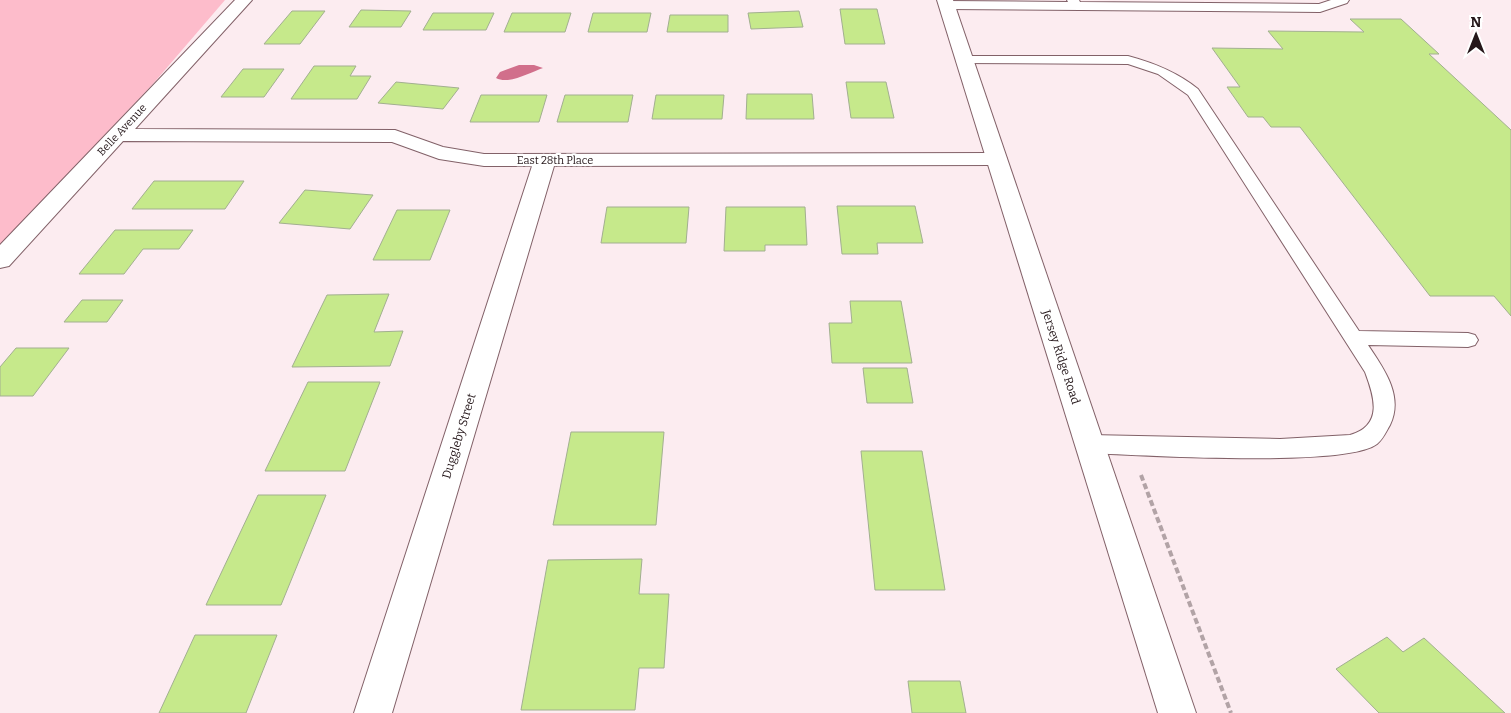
<svg xmlns="http://www.w3.org/2000/svg" width="1511" height="713" viewBox="0 0 1511 713" font-family="Bitter,serif">
<style>
.green{fill:#fdbccb}
.water{fill:#d16f8b}
.building{fill:#c6e98b;stroke:#a2af90}
.lines{fill:none;stroke-linecap:round;stroke-linejoin:round}
.service-casing{stroke:#826168;stroke-width:2}
.minor-casing{stroke:#826168;stroke-width:2}
.tertiary-casing{stroke:#826168;stroke-width:2}
.path{stroke:#b2a3a6;stroke-width:4;stroke-dasharray:6 3;stroke-linecap:butt}
.service{fill:#fff;fill-rule:evenodd}
.minor{fill:#fff;fill-rule:evenodd}
.tertiary{fill:#fff;fill-rule:evenodd}
.labels{text-anchor:middle;dominant-baseline:central;stroke-width:4.5;stroke-linejoin:round;paint-order:stroke}
.far-street-label{font-size:11px;fill:#25171a;stroke:#fff}
.street-label{font-size:12px;fill:#25171a;stroke:#fff}
</style>
<rect width="100%" height="100%" fill="#fcecf0"/>
<polygon class="green" points="0,0 225,0 152,85 0,245"/>
<path class="water" d="M519,65h15l9,3c-12,4 -34,17 -47,10l4,-6z"/>
<g class="building">
<polygon points="840,9 877,9 885,44 845,44"/>
<polygon points="361,10 411,11 401,27 349,27"/>
<polygon points="292,11 325,11 300,44 264,44"/>
<polygon points="799,11 803,27 751,29 748,13"/>
<polygon points="433,13 494,13 486,30 423,30"/>
<polygon points="512,13 571,13 565,32 504,32"/>
<polygon points="593,13 651,13 647,32 588,32"/>
<polygon points="670,15 728,15 728,32 667,32"/>
<polygon points="1350,19 1401,19 1439,54 1429,54 1511,130 1511,316 1494,296 1430,296 1300,127 1271,127 1263,117 1248,117 1227,87 1240,87 1212,48 1283,49 1268,31 1364,32"/>
<polygon points="314,66 356,66 350,76 371,76 357,99 291,99"/>
<polygon points="243,69 284,69 264,97 221,97"/>
<polygon points="396,82 459,88 443,109 378,103"/>
<polygon points="846,82 886,82 894,118 851,118"/>
<polygon points="747,94 812,94 814,119 746,119"/>
<polygon points="481,95 547,95 539,122 470,122"/>
<polygon points="565,95 633,95 628,122 557,122"/>
<polygon points="656,95 724,95 722,119 652,119"/>
<polygon points="154,181 244,181 225,209 132,209"/>
<polygon points="305,190 373,195 350,229 279,223"/>
<polygon points="837,206 915,206 923,243 877,243 878,254 842,254"/>
<polygon points="607,207 689,207 686,243 601,243"/>
<polygon points="726,207 805,207 807,245 765,245 765,251 724,251"/>
<polygon points="397,210 450,210 430,260 373,260"/>
<polygon points="115,230 193,230 179,249 143,249 124,274 79,274"/>
<polygon points="389,294 374,332 403,331 390,366 292,367 327,295"/>
<polygon points="82,300 123,300 107,322 64,322"/>
<polygon points="850,301 901,301 912,363 832,363 829,323 852,323"/>
<polygon points="16,348 69,348 33,396 0,396 0,367"/>
<polygon points="863,368 907,368 913,403 867,403"/>
<polygon points="308,382 380,382 345,471 265,471"/>
<polygon points="571,432 664,432 656,525 553,525"/>
<polygon points="861,451 922,451 945,590 875,590"/>
<polygon points="258,495 326,495 281,605 206,605"/>
<polygon points="642,559 639,594 669,594 664,668 639,668 635,710 521,710 548,560"/>
<polygon points="195,635 277,635 246,713 159,713"/>
<polygon points="1387,637 1403,652 1424,638 1505,713 1379,713 1336,669"/>
<polygon points="908,681 960,681 966,713 912,713"/>
</g>
<g class="lines">
<defs>
<g id="service">
<polygon points="1067,0 1079,0 1080,2 1319,4 1331,0 1349,0 1347,3 1320,12 947,9 941,5 947,1 1068,2"/>
<path d="M963,56h165c26,7 49,16 70,33l161,242 109,2 7,2 3,5 -3,5 -7,2 -100,-2c16,24 36,51 22,80 -4,7 -7,14 -13,19 -31,24 -238,11 -287,9l-8,-3 -3,-6 3,-6 8,-3 190,4 70,-4c34,-10 24,-39 15,-63l-177,-277 -30,-21 -30,-10 -170,-1 -2,-3 2,-3z"/>
</g>
<polygon id="minor" points="235,0 252,0 135,129 395,130 443,147 484,154 996,153 1004,154 1007,159 1004,164 996,165 554,166 392,713 354,713 532,166 484,166 439,159 392,142 123,141 9,266 0,268 0,245"/>
<polygon id="tertiary" points="937,0 953,0 1196,713 1158,713"/>
</defs>
<use href="#service" class="service-casing"/>
<use href="#minor" class="minor-casing"/>
<use href="#tertiary" class="tertiary-casing"/>
<polyline class="path" points="1141,475 1231,713"/>
<use href="#service" class="service"/>
<use href="#minor" class="minor"/>
<use href="#tertiary" class="tertiary"/>
</g>
<g class="labels">
<g class="far-street-label">
<text transform="translate(122 130) rotate(-47)">Belle Avenue</text>
<text x="555" y="160">East 28th Place</text>
</g>
<g class="street-label">
<text transform="translate(1061 357) rotate(72)">Jersey Ridge Road</text>
<text transform="translate(459 436) rotate(-73)">Duggleby Street</text>
</g>
</g>
<g transform="translate(1476 35)" stroke="#ffffff" stroke-width="4" paint-order="stroke">
<path d="M0-4L9 19L0 12L-9 19Z" fill="#25171a"/>
<text y="-8" font-size="14" font-weight="bold" text-anchor="middle" fill="#25171a">N</text>
</g>
</svg>
